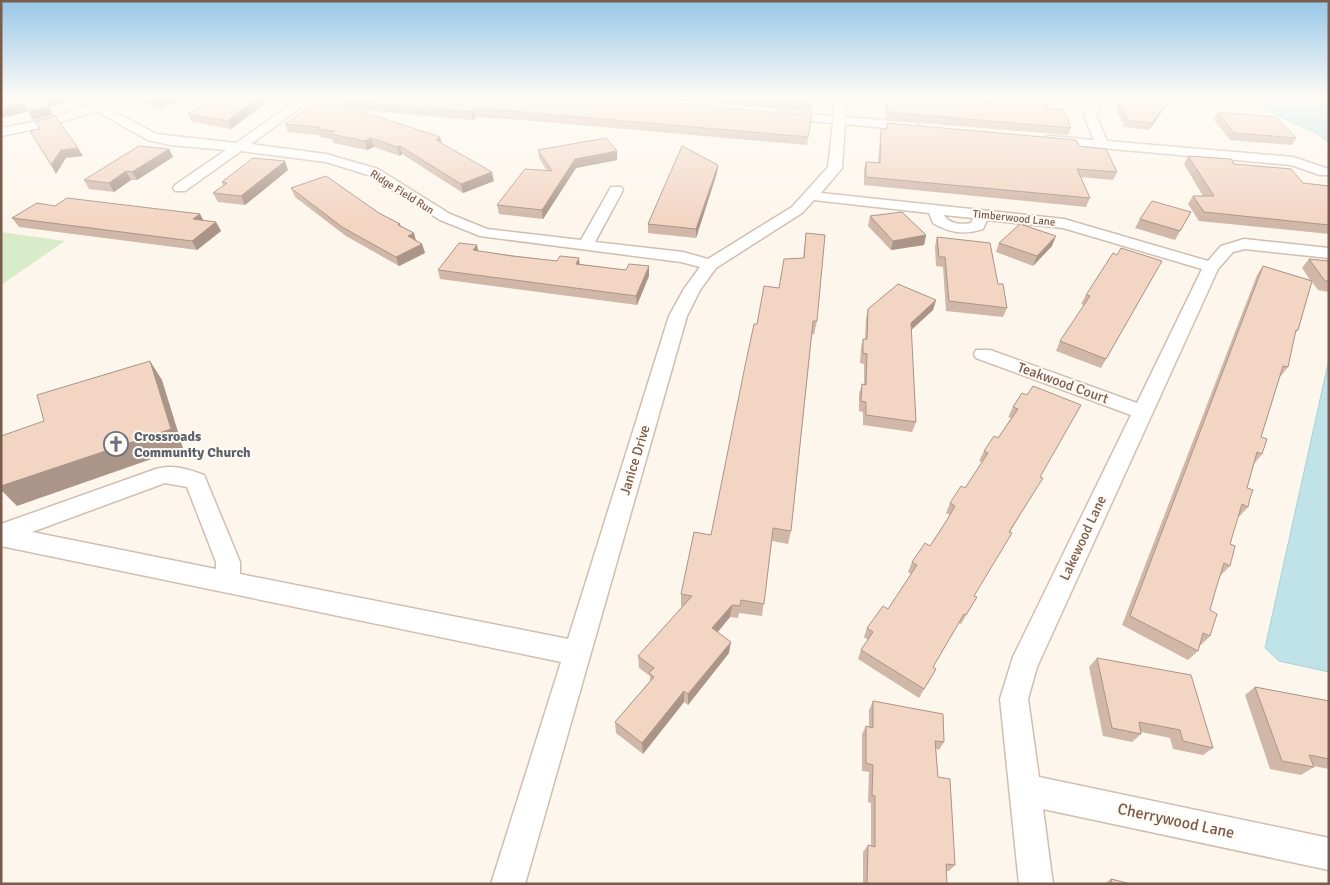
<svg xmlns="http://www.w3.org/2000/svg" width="1330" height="885" viewBox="0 0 1330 885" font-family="Signika,sans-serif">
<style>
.green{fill:#d8ecc9}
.water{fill:#bfe3e8;stroke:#a5d3da}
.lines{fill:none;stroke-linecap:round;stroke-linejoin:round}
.minor-casing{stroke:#d1beb0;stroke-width:3}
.minor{fill:#fff;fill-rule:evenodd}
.wall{fill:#d1b7a8}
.shaded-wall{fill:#aa9588}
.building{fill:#f3d5c3;stroke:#aa9588}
.labels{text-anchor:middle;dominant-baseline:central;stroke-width:4;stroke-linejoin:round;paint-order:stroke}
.far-street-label{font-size:11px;fill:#7a5c4d;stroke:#fffaf3}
.street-label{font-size:14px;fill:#7a5c4d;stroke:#fffaf3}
.worship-label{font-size:14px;font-weight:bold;fill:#5b616d;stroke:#fffaf3;text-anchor:start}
.near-street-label{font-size:16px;fill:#7a5c4d;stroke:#fffaf3}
</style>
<rect width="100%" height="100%" fill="#fdf6ec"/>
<polygon class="green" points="1,232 65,241 1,285"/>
<g class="water">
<polygon points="1247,96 1329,96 1329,143 1316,133 1263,109"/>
<polygon points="1329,359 1329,672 1279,661 1265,648"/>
</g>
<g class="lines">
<defs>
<g id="minor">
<path d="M120,96h19l-31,12 48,26 80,9 67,-47h13l-65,48 75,10 52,15 72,45 37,15 94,11 30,-53h10l2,3 -28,52 88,10 25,7 84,-52 36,-40 5,-44 -50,-4 -4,-1 -2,-3 2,-3 54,4 2,-20h12l-2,21 70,6 6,4 -6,4 -70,-7 -3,44 -21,25 243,26 144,42 13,-15 23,-7 85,9v10l-84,-9 -12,3 -15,17 -181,398 -9,32 11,78 290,61v32l-286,-61 10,75h-34l-19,-185 13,-42 118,-242 -155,-57 -2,-4 2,-4h14l147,53 65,-134 -139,-41 -76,-8 -4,9c-18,6 -34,4 -50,-6l-4,-10 -115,-13 -12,13 -86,55 -16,22 -13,26 -162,568h-34l70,-222 -560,-116v-22l155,-55c17,-5 32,0 48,6l36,87v12l328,65 101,-323 15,-27 16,-22 -19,-5 -201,-26 -40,-16 -72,-45 -42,-13 -85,-11 -56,40h-10l-2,-3 2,-3 51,-35 -56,-5 -22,-5 -52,-29 -47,15 -48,10v-8l42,-8zM944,215l29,3 -2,5c-9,2 -22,1 -27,-8zM165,483l22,4 29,75v7l-184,-37z"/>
<polygon points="1091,96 1102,96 1096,115 1107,141 1293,157 1329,169 1329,175 1320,175 1291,165 1045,143 1044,140 1045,137 1050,136 1094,140 1084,115"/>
</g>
</defs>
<use href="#minor" class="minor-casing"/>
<use href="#minor" class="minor"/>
</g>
<g class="wall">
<polygon points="134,96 190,96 160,108 135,100"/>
<polygon points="216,96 275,96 231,129 192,122 188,114"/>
<polygon points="633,96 815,96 812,112"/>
<polygon points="886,96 954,96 955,100 990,103 991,96 1055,96 1047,108 1071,128 1068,135 885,120 885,101"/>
<polygon points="1173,96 1149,130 1124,127 1116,109 1119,102"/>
<polygon points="328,100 812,116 807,145 522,120 476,117 473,120 352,109 441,142 494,181 463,193 402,154 400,156 374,147 367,150 333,143 332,139 320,137 319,135 288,132 285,124"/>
<polygon points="1218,112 1296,138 1292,145 1230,140 1214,120"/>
<polygon points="887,123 1079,146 1117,172 1113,180 1081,177 1090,198 1086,207 864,185 864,170 866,162 878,163 880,137 881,129 885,129"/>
<polygon points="169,149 173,157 137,180 131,180 114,192 89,189 84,180"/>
<polygon points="538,150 617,151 617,160 576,168 543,219 499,214 497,205 547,171 539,158"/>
<polygon points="1188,156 1234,164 1303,183 1329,186 1329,234 1199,221 1188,204 1193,196 1203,196 1184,164"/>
<polygon points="718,165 717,173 696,238 648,233 648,224"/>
<polygon points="288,170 245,205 218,202 213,193 223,186 222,182"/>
<polygon points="291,188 379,213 400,224 401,226 414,233 416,240 422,244 425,253 399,266 346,236 295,197"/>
<polygon points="55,206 200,214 203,220 216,222 221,231 197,250 19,227 12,218"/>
<polygon points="1191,212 1175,240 1135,228 1140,219"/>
<polygon points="870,216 926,235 924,245 891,250 868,226"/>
<polygon points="806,233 817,321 814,335 812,334 791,531 788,544 772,541 762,616 739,613 738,618 730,617 718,632 729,653 688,705 684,702 643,754 616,733 615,722 650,681 650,676 639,668 638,656 682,607 681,606 681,594 711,535 779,288 803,258"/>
<polygon points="937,237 998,284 1007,308 1003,317 946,311 943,267 936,266 935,246"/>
<polygon points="999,243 1052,246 1033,266 996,252"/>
<polygon points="478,251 626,270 649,276 637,305 440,279 438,270"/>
<polygon points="1117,255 1162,261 1101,368 1056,351 1060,341 1084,305 1081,304 1086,295"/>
<polygon points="1309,259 1329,261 1329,292 1318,290 1312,282 1298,330 1295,334 1288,367 1280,377 1261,437 1262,454 1254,464 1247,488 1248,507 1239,517 1238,516 1230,544 1230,566 1221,575 1220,575 1210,610 1210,636 1201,645 1200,645 1198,651 1188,660 1122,625 1257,275 1263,266 1310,280 1302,268"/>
<polygon points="936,300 933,310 911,330 916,422 912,432 863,425 863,412 859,411 859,394 862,384 864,385 864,364 860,363 861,348 863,339 865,339 866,319 868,309"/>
<polygon points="1022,393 1040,477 1037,487 1010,532 974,596 977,597 961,624 959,623 933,667 936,669 919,698 858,659 861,650 868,640 864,637 867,628 888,609 911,574 908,572 912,562 930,546 950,515 946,513 950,503 965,488 982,462 979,461 984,451 998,438 1011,418 1008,417 1013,407"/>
<polygon points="1097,658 1213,748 1203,755 1173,749 1170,738 1141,732 1141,734 1132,742 1103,736 1089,667"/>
<polygon points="1255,687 1329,701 1329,769 1313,766 1314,767 1301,775 1270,769 1245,695"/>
<polygon points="873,701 944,742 939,750 936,749 938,777 955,865 949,871 946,871 947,884 863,884 863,852 868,845 871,846 871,803 868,802 869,772 862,771 862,734 866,726 869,727 869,710"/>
<polygon points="1111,879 1131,884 1104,884"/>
</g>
<g class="shaded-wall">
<polygon points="55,96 92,96 49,107 53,115 33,120 28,112 43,99"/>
<polygon points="165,96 190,96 160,108 157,100"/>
<polygon points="261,96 275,96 231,129 227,121"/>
<polygon points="1053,96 1055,96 1043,115 1045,108"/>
<polygon points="1172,96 1173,96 1149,130 1152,123"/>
<polygon points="22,104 27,112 1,118 1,109"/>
<polygon points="474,109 476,117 473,120 471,112"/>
<polygon points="440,137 442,146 436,140"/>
<polygon points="371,138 374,147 367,150 365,141"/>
<polygon points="400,146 402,154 400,156 397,147"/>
<polygon points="78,148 83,156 66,158 56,174 51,165 61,150"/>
<polygon points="169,149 173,157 137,180 132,172"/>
<polygon points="617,151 617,160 576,168 543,219 542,210 575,159"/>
<polygon points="285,161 288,170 245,205 241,196"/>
<polygon points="718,165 717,173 696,238 696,229"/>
<polygon points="126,171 131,180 114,192 109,183"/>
<polygon points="492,172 494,181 463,193 461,184"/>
<polygon points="200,214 205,223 193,219"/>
<polygon points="216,222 221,231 197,250 192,241"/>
<polygon points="414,233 416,242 408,236"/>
<polygon points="926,235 924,245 891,250 893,241"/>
<polygon points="1056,236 1052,246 1033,266 1037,256"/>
<polygon points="422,244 425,253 399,266 396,257"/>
<polygon points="477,245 479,254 473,250"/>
<polygon points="579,258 580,267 576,264"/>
<polygon points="649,266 649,276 637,305 636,296"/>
<polygon points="936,300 933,310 908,333 911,323"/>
<polygon points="150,361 162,380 183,448 17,506 1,490 1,486"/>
<polygon points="732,605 730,617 711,640 712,628"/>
<polygon points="731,642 729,653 688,705 688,694"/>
<polygon points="684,691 684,702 643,754 642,743"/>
</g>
<g class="building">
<polygon points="1,96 55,96 43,99 48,107 28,112 22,104 1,109"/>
<polygon points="146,96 165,96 157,100"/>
<polygon points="216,96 261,96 227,121 188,114"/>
<polygon points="336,96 600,96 812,116 808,137 521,112 474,109 471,112 345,101 344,106 440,137 436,140 492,172 461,184 400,146 397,147 371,138 365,141 330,134 335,131 317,129 319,127 285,124 313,104 323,99 328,100"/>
<polygon points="724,96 815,96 814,104"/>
<polygon points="887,96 954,96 955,100 994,103 992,96 1053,96 1045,108 1064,110 1071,128 887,112"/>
<polygon points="1124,96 1172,96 1152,123 1127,120 1119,102"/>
<polygon points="1218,112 1276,117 1296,138 1234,133"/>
<polygon points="55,116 78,148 61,150 51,165 30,131 40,129 35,122"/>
<polygon points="887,123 1076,140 1079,146 1106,149 1117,172 1077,169 1090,198 866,177 866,162 880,163 881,129 887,129"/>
<polygon points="606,138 617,151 575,159 542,210 497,205 525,169 552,171 538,150"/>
<polygon points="139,146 169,149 132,172 126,171 109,183 84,180"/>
<polygon points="682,146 718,165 696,229 648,224"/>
<polygon points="1188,156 1231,159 1234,164 1291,169 1303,183 1329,186 1329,225 1204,212 1193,196 1214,196"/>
<polygon points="253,158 285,161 241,196 213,193 227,183 222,182"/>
<polygon points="326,176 379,213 400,224 398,225 414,233 408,236 422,244 396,257 342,227 291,188"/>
<polygon points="67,198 200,214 193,219 216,222 192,241 12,218 37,203 55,206"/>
<polygon points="1152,201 1191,212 1180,231 1140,219"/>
<polygon points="902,212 926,235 893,241 870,216"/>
<polygon points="1020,224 1056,236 1037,256 999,243"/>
<polygon points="806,233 825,235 817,321 813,321 791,531 773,528 764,604 741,600 740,606 732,605 712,628 731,642 688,694 684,691 642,743 615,722 654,677 649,673 654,668 638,656 692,596 681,594 694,532 711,535 745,366 754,324 757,324 764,286 779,288 784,259 804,258"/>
<polygon points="937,237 990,243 998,284 1003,284 1007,308 949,301 945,257 939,257"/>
<polygon points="459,243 477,245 473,250 512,256 557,261 560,256 579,258 576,264 626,270 629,264 649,266 636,296 438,270"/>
<polygon points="1121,248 1162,261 1106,359 1060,341 1090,296 1086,295 1113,253 1117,255"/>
<polygon points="1309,259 1329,261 1329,281 1325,281"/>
<polygon points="1263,266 1312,281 1298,330 1296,330 1288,367 1283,366 1261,437 1267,439 1262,454 1257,452 1247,488 1253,490 1250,498 1248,507 1242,504 1230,544 1235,546 1230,566 1224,563 1215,592 1210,610 1217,614 1210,636 1203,633 1198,651 1130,616"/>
<polygon points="898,284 936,300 911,323 916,422 866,415 866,402 861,401 862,384 866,385 867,354 863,353 863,339 867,339 868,309"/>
<polygon points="150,361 171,429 1,486 1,436 44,421 37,395"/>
<polygon points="1033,386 1081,405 1040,477 1043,478 1009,532 1012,533 974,596 977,597 966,615 964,614 933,667 936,669 924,689 861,650 873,632 867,628 883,606 888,609 917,565 912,562 925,543 930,546 947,520 955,506 950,503 961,486 965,488 988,453 984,451 994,436 998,438 1018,409 1013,407 1022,393 1027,395"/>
<polygon points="1097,658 1191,675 1213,748 1183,741 1180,730 1139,722 1141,734 1112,728"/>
<polygon points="1255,687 1329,701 1329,759 1309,755 1314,767 1282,761"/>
<polygon points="873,701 943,714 944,742 935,741 938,777 950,779 955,865 946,864 947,884 867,884 868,845 875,847 875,796 872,795 873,765 866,763 866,726 873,728"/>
<polygon points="1111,879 1131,884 1112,884"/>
</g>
<linearGradient id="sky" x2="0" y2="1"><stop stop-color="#97c7e8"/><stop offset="0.44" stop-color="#fefbf6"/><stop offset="1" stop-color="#fefbf6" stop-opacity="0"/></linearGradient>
<rect width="1330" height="220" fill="url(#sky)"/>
<defs>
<symbol id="church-ring" viewBox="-11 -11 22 22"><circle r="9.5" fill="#fffaf3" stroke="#6b7280" stroke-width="1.5"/><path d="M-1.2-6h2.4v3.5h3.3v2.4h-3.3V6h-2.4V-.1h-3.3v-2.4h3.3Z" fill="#6b7280"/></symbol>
</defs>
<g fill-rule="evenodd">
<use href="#church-ring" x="102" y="430" width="28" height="28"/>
</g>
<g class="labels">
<g class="far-street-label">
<text transform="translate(402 192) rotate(32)">Ridge Field Run</text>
<text transform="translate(1014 218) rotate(6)">Timberwood Lane</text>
</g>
<g class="street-label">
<text transform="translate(1063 383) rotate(20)">Teakwood Court</text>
<text transform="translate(635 460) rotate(-73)">Janice Drive</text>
<text transform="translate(1083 538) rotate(-65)">Lakewood Lane</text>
</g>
<g class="worship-label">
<text x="134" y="436">Crossroads<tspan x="134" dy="16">Community Church</tspan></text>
</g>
<g class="near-street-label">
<text transform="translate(1176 821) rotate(12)">Cherrywood Lane</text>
</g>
</g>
<rect width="1330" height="885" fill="none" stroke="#7a5c4d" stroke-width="5"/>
</svg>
